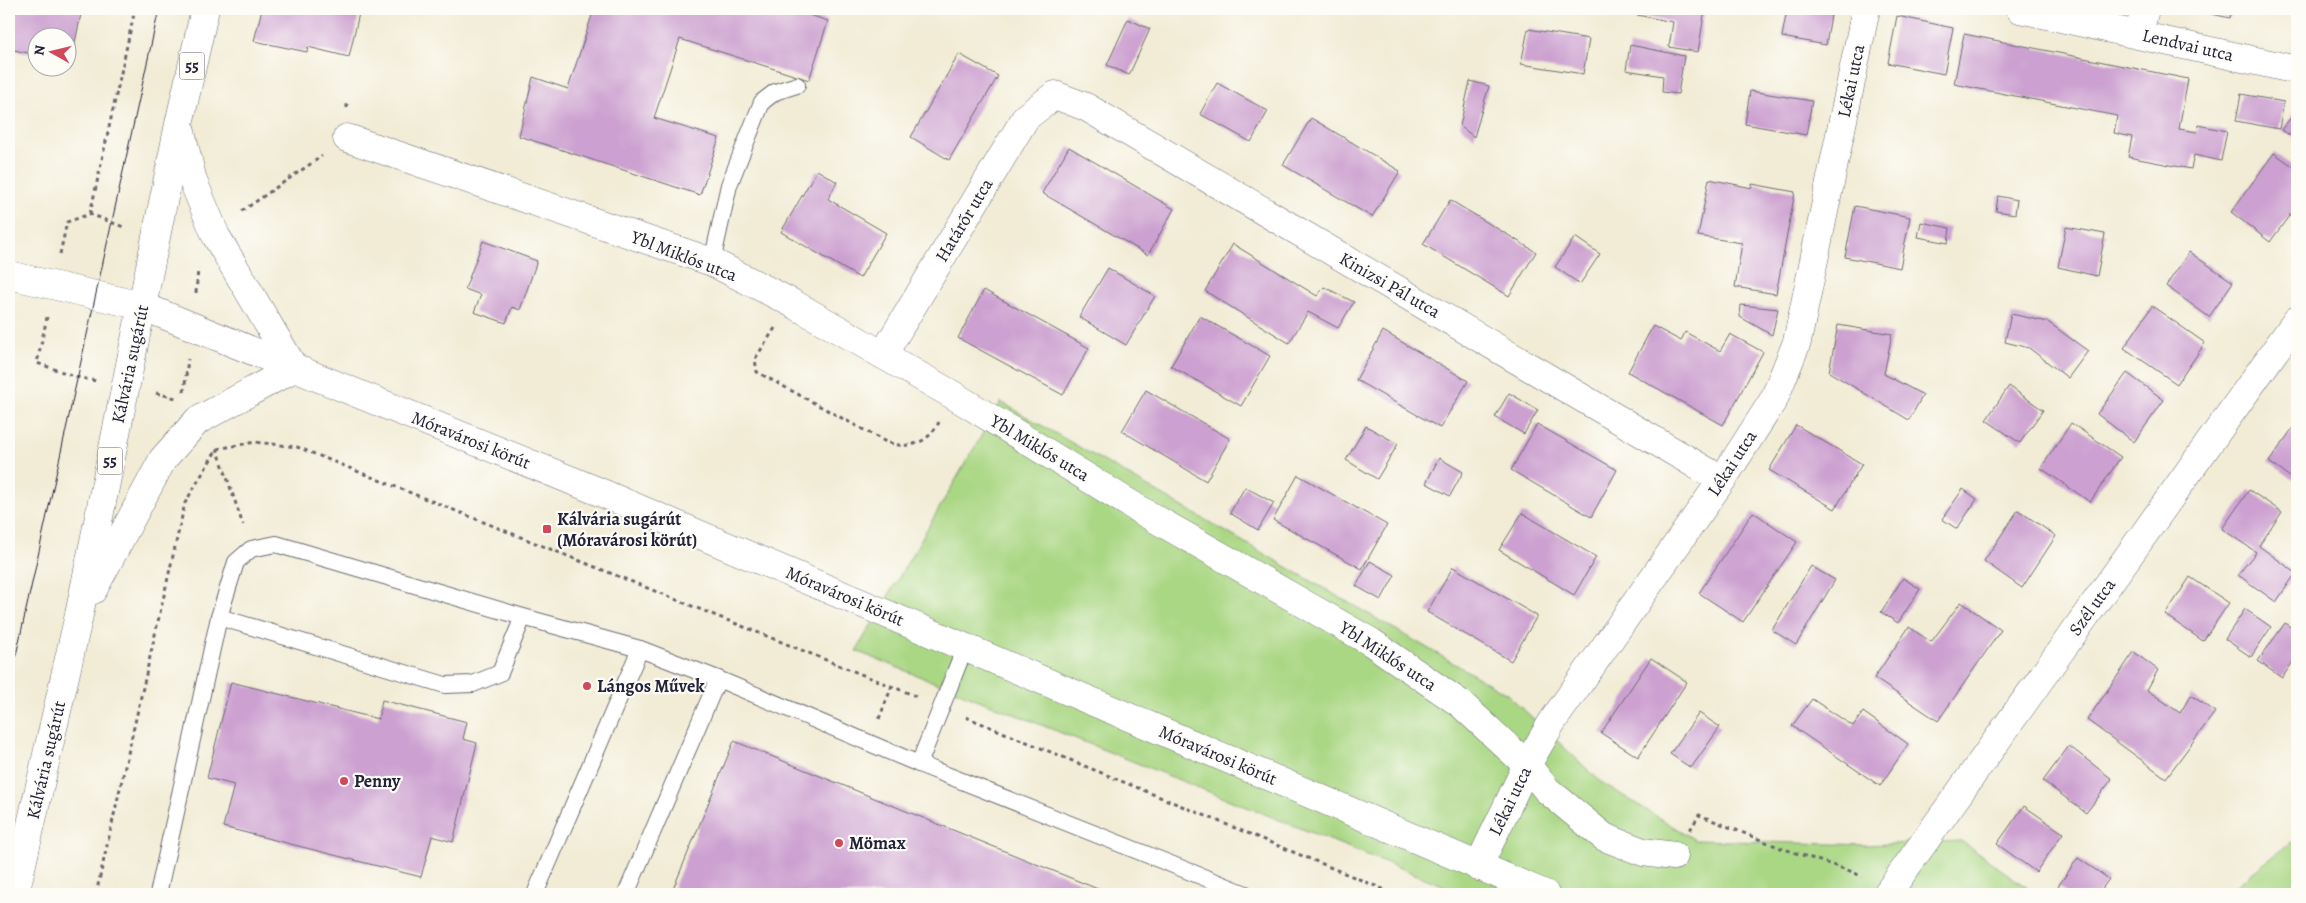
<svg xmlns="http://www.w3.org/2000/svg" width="2306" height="903" viewBox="0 0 2306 903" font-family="Alegreya,serif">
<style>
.green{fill:#aad784;stroke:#667c60}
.building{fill:#cca0d0}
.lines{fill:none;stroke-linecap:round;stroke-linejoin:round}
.lane-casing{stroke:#6b6971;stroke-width:18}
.street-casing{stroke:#6b6971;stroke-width:29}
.secondary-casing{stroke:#6b6971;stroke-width:29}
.primary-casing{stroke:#6b6971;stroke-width:29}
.path{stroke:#6b6971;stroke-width:3;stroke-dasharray:4 4;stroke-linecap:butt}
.lane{stroke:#fff;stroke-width:16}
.street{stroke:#fff;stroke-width:28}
.secondary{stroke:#fff;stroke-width:28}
.primary{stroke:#fff;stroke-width:28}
.tram{stroke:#22223b;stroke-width:1}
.poi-dot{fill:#d1495b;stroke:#fdfcf7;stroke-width:2}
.labels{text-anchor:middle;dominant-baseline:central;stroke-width:4.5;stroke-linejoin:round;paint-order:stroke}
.shield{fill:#fdfcf7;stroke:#646373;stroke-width:1}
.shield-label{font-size:16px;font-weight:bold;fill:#22223b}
.street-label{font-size:18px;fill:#22223b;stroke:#fdfcf7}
.poi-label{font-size:18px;font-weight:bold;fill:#22223b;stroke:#fdfcf7;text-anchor:start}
</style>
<rect width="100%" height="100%" fill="#fdfcf7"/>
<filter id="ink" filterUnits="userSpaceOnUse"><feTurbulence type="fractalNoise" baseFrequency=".02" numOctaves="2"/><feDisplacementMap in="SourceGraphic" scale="10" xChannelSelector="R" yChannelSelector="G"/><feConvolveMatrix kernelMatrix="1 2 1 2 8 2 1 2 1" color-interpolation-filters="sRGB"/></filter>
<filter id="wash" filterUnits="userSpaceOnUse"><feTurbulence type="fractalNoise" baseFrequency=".0096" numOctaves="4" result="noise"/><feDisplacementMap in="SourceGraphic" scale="20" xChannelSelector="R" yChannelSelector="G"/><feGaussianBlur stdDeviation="1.12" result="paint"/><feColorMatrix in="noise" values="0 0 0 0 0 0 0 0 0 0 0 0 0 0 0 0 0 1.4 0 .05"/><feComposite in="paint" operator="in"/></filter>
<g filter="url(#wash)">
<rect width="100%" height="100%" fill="#f2ecd6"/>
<g class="green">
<polygon points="1001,402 1507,694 1601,782 1695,840 1866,845 1961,841 2036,894 1465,894 856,651"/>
<polygon points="2297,838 2297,894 2225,894"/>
</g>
<g id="blocks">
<g class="building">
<polygon points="9,9 82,9 71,62 68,61 68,38 38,38 38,55 9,49"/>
<polygon points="262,9 360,9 349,57 308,47 307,52 254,41"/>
<polygon points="594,9 791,9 828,21 809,80 680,39 654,118 719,138 700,195 519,136 533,77 568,89"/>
<polygon points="1638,9 1705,9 1698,52 1669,47 1673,22 1637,15"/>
<polygon points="1787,9 1832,9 1826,45 1782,37"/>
<polygon points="2189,9 2232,9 2230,18"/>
<polygon points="1897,16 1953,28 1944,74 1888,63"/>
<polygon points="1128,19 1150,29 1129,75 1107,65"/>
<polygon points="1528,29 1589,39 1583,74 1521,64"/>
<polygon points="1964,34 2188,79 2179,129 2197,132 2198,125 2227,131 2221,161 2194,155 2191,169 2128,157 2132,137 2114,133 2117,116 1954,84"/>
<polygon points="1630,45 1684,56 1678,94 1662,92 1663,76 1626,70"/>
<polygon points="959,54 998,76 949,160 911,137"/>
<polygon points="1470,81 1489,86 1474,137 1460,126"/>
<polygon points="1217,83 1268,111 1251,142 1200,114"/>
<polygon points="1750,91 1812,101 1806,135 1745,124"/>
<polygon points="2241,94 2284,102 2279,129 2236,121"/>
<polygon points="2297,110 2297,139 2281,130"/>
<polygon points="1311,118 1400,171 1372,217 1283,165"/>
<polygon points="1069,147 1174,209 1148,255 1042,193"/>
<polygon points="2274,153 2297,169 2297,205 2270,242 2231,212"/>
<polygon points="817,170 837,182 828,199 886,233 860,278 781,232"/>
<polygon points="1709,179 1752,188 1752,184 1795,192 1776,294 1735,287 1742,243 1698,236"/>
<polygon points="1998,196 2017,200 2015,214 1996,211"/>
<polygon points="1450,200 1536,252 1509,296 1423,244"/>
<polygon points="1855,206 1910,217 1900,268 1845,257"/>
<polygon points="1921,222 1950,228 1948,243 1918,237"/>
<polygon points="2066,227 2105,234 2097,276 2058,267"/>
<polygon points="1575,237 1600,254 1580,284 1555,267"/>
<polygon points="483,241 537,261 520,310 512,307 506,323 474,312 481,295 465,289"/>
<polygon points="1233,244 1317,296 1324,287 1354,302 1338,328 1308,312 1289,343 1205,291"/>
<polygon points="2189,252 2233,282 2209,317 2166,286"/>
<polygon points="1108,268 1155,296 1126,345 1079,317"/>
<polygon points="984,290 1089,348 1063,395 958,338"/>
<polygon points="1741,305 1778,309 1772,335 1740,317"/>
<polygon points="2152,306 2205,343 2177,384 2124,348"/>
<polygon points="2011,314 2048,322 2088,351 2068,378 2029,348 2005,342"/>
<polygon points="1200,316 1270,356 1241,406 1171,366"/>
<polygon points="1838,325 1892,334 1884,374 1923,395 1909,420 1829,372"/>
<polygon points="1653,326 1681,341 1685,332 1720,351 1730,334 1763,352 1723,425 1628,372"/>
<polygon points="1383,331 1468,381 1440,428 1356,380"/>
<polygon points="2127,373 2164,400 2134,442 2097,414"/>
<polygon points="2009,386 2043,410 2020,443 1986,420"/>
<polygon points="1146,390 1230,439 1206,481 1122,431"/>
<polygon points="1509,393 1538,410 1524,434 1495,417"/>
<polygon points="2297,422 2297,482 2269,462"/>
<polygon points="2071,423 2121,457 2090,502 2041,468"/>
<polygon points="1537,424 1617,470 1591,517 1511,470"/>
<polygon points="1796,425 1862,464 1835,509 1769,470"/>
<polygon points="1366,426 1398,444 1377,479 1346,460"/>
<polygon points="1439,458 1463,472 1450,496 1426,483"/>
<polygon points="1298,475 1387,525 1362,569 1273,520"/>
<polygon points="1245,487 1274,503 1258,530 1230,513"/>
<polygon points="1963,489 1977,499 1957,529 1942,519"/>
<polygon points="2249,490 2282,512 2259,546 2296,573 2276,602 2238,575 2256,552 2222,529"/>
<polygon points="2018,510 2056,536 2022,588 1984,561"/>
<polygon points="1753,512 1797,542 1743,622 1699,593"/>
<polygon points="1522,513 1596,557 1574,595 1499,550"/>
<polygon points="1370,561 1395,575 1381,600 1356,586"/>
<polygon points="1811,566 1835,580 1796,645 1772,630"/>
<polygon points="1453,567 1537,616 1511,661 1427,612"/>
<polygon points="2190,577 2229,603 2203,641 2165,615"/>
<polygon points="1903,578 1920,589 1898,623 1881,612"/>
<polygon points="1961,602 2001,630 1938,721 1874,678 1909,627 1931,642"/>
<polygon points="2245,609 2271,627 2251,657 2225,639"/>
<polygon points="2285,623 2297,632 2297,656 2282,678 2258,661"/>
<polygon points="2134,652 2158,670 2147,690 2180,713 2191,695 2215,712 2166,778 2087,720"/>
<polygon points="1651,658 1687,682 1638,757 1601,733"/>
<polygon points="231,682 378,719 382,700 467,722 463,739 477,743 453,842 432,836 421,877 223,827 234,785 207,778"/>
<polygon points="1812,699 1853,726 1863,712 1908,744 1880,786 1792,726"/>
<polygon points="1699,713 1720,727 1691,768 1670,754"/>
<polygon points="734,741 1110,894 671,894"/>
<polygon points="2069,746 2112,779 2086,813 2043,781"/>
<polygon points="2024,806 2063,833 2036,872 1997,844"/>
<polygon points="2078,858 2109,879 2098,894 2069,894 2058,886"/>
</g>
</g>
</g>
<g filter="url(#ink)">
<use href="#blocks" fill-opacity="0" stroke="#6b6971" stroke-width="1"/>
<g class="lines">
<defs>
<g id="lane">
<polyline points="712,262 729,185 762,102 775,92 797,85"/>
<polyline points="523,617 500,673 473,684 445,685 219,617 236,562 251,549 276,544 523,617 640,649 718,679 919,764 965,647"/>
<polyline points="919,764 1246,894"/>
<polyline points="158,894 219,617"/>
<polyline points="535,894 640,649"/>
<polyline points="626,894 718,679"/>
</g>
<g id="street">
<polyline points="2020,9 2297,70"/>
<polyline points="2139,33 2145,9"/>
<polyline points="347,138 712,262 792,303 953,395 1140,510 1371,642 1461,704 1527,765 1547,790 1604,837 1643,852 1674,856"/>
<polyline points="883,355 1026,117 1055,95 1086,107 1722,480"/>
<polyline points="1478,867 1527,765 1552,722 1722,480 1774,399 1797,342 1866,9"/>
<polyline points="1887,894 2297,320"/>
</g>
<polyline id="secondary" points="9,275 142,306 595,490 1545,894"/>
<g id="primary">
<polyline points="93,590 163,459 197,421 294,368 216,236 193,181 181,132"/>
<polyline points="15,894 79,615 179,124 205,9"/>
</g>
</defs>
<use href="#lane" class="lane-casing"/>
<use href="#street" class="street-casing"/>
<use href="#secondary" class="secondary-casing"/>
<use href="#primary" class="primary-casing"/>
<g class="path">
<polyline points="347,108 347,100"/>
<polyline points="242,211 322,156"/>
<polyline points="90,214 135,9"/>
<polyline points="60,254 67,222 90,214 126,228"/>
<polyline points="196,293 198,269"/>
<polyline points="47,317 37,363 77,377 96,381"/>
<path d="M775,328l-20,31 2,13 129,70c22,8 42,2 53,-20"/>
<polyline points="184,392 188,359"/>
<polyline points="156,393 176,398"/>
<polyline points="217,448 243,525"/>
<polyline points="966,717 1395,894"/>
<polyline points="879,719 892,686"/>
<polyline points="1690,830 1699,815 1781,848 1853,872 1862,877"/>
<polyline points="96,894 185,503 217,449 255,442 297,447 918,697"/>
</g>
<use href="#lane" class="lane"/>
<use href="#street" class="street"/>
<use href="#secondary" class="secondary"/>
<use href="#primary" class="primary"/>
<polyline class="tram" points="9,687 159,9"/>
</g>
</g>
<g class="poi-dot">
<rect x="542" y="524" width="10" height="10" rx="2.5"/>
<circle cx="587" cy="686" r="5"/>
<circle cx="344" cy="781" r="5"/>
<circle cx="839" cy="843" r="5"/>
</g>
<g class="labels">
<g class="shield">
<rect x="179.5" y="52.5" width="25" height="27" rx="4"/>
<rect x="97.5" y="447.5" width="25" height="27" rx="4"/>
</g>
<g class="shield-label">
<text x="192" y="66">55</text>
<text x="110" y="461">55</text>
</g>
<g class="street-label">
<text transform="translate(2188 45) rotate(13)">Lendvai utca</text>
<text transform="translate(1851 81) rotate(-78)">Lékai utca</text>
<text transform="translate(964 220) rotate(-59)">Határőr utca</text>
<text transform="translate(684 256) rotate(21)">Ybl Miklós utca</text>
<text transform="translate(1390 285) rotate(30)">Kinizsi Pál utca</text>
<text transform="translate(130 364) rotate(-78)">Kálvária sugárút</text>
<text transform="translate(471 440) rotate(22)">Móravárosi körút</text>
<text transform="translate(1040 448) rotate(31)">Ybl Miklós utca</text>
<text transform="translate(1732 463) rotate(-57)">Lékai utca</text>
<text transform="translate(845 596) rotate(23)">Móravárosi körút</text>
<text transform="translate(2092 607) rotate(-54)">Szél utca</text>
<text transform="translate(1388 656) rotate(33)">Ybl Miklós utca</text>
<text transform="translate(1218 755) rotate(23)">Móravárosi körút</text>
<text transform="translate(46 760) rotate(-77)">Kálvária sugárút</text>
<text transform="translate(1510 801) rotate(-64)">Lékai utca</text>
</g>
<g class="poi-label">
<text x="557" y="519">Kálvária sugárút<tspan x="557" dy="21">(Móravárosi körút)</tspan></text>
<text x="597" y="686">Lángos Művek</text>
<text x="354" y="781">Penny</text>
<text x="849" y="843">Mömax</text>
</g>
</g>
<rect width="2306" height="903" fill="none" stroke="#fdfcf7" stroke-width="30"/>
<g transform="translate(52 52) rotate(278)"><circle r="24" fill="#fdfcf7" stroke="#a5a5ac"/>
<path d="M0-4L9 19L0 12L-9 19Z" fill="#d1495b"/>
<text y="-8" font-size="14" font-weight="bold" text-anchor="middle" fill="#22223b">N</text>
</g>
</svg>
